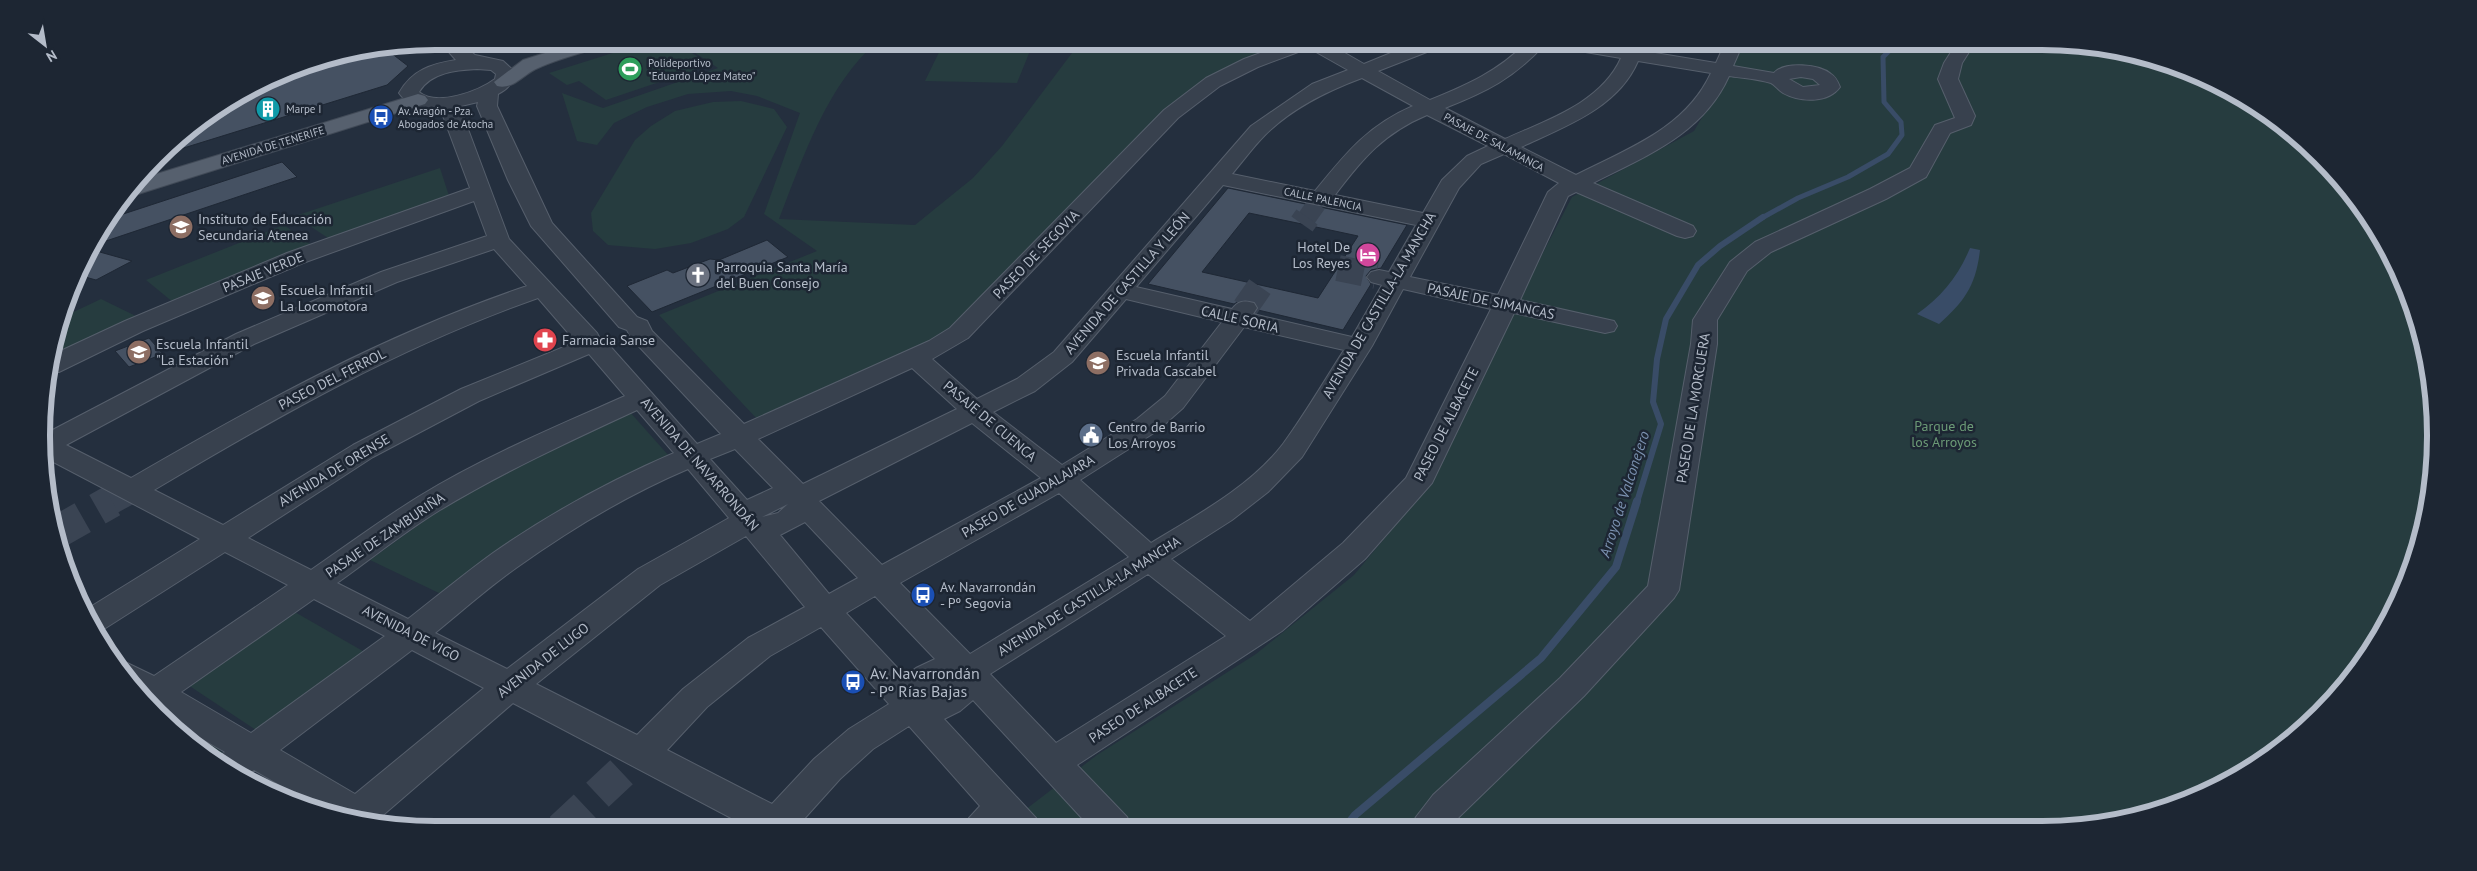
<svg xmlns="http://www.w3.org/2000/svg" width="2477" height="871" viewBox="0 0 2477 871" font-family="'PT Sans',sans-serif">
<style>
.green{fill:#263c3f}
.water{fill:#394c67}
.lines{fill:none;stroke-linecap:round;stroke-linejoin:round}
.stream-far2{stroke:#394c67;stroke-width:5}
.stream-far1{stroke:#394c67;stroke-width:6}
.stream{stroke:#394c67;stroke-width:8}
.building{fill:#455162;stroke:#1f2835;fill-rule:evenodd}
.minor-tunnel-far2{stroke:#3a4453;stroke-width:19;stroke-dasharray:19 10;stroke-linecap:butt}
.minor-tunnel-far1{stroke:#3a4453;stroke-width:26;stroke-dasharray:26 12;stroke-linecap:butt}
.minor-tunnel{stroke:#3a4453;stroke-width:33;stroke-dasharray:33 17;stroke-linecap:butt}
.minor-casing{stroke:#565f6c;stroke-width:2}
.major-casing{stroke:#414a57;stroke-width:2}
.minor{fill:#38414e;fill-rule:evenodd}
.major{fill:#56606e;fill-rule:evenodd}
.labels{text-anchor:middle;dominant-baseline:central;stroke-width:5;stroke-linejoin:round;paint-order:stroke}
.far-poi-label{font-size:11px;fill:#b4bcc9;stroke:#1d2633;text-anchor:start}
.far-street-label{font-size:11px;fill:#b4bcc9;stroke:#1d2633}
.poi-label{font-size:14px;fill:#b4bcc9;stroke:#1d2633;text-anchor:start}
.street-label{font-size:14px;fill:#b4bcc9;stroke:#1d2633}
.park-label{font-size:14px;fill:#6b9a76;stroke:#1d2633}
.water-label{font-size:15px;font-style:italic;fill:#7c92b1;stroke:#1d2633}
.near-poi-label{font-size:16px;fill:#b4bcc9;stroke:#1d2633;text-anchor:start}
.rim{fill:none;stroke:#b4bcc9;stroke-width:6}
</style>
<rect width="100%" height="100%" fill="#242f3e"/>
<g class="green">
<polygon points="651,41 674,41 710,65 606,100 579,81 567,85 549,73"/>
<path d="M677,41h201c-51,43 -75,117 -99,178l136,6 58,-47 29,-32 79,-105h63l10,6 19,-6h130l-76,29 -279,266 -189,85 -100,-106 158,-64 -53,-37 36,-101 -43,-17 -26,-5 -43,3 -41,13 -33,16 -17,22 -20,-4 -15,-48 41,15 115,-40z"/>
<polygon points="1747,41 2042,41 2143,55 2216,82 2281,123 2338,175 2383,238 2415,309 2432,384 2435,461 2422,537 2383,633 2302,732 2216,789 2093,826 1000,829 1097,755 1256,654 1354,575 1429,485 1519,299 1572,197 1694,131"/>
<polygon points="943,44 1032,46 1017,83 925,81"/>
<polygon points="741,101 774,109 787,127 744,217 728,229 691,243 655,249 608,245 593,231 591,213 635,140 651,126 675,111 713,102"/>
<polygon points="440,168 449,196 328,238 295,216"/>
<polygon points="284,225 313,246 174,303 146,280"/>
<polygon points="101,299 140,318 52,361 65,316"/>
<polygon points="629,411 669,456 441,594 370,560 431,516 524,459"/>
<polygon points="293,611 368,654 262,734 185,683"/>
<polygon points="155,708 231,758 221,765 216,763 157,714 153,710"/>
</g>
<path class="water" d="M1970,248l10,2c-4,35 -15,51 -41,74l-22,-10c25,-18 41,-37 53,-66z"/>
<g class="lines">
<polyline class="stream-far2" points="1760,219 1798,198 1848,177 1888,154 1902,135 1901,122 1884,102 1883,57 1899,41"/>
<polyline class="stream-far1" points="1637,502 1661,424 1653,402 1657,359 1666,319 1698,265 1720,246 1763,217"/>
<polyline class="stream" points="1345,828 1355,815 1541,658 1616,567 1637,501"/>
</g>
<g class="building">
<polygon points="382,46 408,66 387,85 161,155 175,139 285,71 359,49"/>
<polygon points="282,162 297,177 91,246 108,219"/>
<path d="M1228,188l179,37 -26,43 -10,2 -5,6 5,8 -28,46 -85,-20 -2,-8 -5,-2h-10l-7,4 -86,-20zM1249,213l53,11 56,12 -40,62 -116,-26z"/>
<polygon points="767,240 788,257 652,312 627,286 667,270 673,273 710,259 719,260"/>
<polygon points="89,249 132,261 96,280 78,275 82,261"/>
<polygon points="149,338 163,354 129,367 115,351"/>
</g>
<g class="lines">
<polyline class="minor-tunnel-far2" points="1306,219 1320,199"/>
<g class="minor-tunnel-far1">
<polyline points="1302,224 1307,217"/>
<polyline points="1338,268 1376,276"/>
<polyline points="1245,308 1261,285"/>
<polyline points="110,502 132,490"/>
</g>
<g class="minor-tunnel">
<polyline points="54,534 112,501"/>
<polyline points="561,829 642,753"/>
</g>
<defs>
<g id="minor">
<path d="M439,41h18l18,14 28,6 12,11c-2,11 -7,17 -17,22l-1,12 55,117 85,94 10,4 5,10 92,93 185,-83 21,-13 214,-218 42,-32 38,-19 49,-18h31l40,23 56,-23h19l-7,9 -54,21 52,29c37,-15 69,-29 98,-59h57l41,7 3,-7h18l-4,10 73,12 10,-22h18l-11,25 41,7c10,-12 46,-9 57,1 5,3 7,8 9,13 -12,17 -41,15 -57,6 -5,-3 -8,-8 -12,-10 -13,-4 -29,-5 -42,-7 -26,58 -83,80 -136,107l100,43 3,5 -3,5 -8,2 -8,-2 -101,-44 -8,4 -48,104 94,21 3,5 -3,5 -9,2 -91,-20 -82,170 -67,76 -83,72 -205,134 50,52 5,11h-41l-118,-128 -13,11 -16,8 92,99 5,11h-77l5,-11 11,-12 -71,-80 -36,23 -33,30 -45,50h-43l-239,-126 -138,119 -41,-6 -80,-46 -9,6 -29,-13v-4l9,-7 -71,-41 -38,-46 9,-3 29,14 134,-91 -63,-33 -121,77 -7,3 -10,-23 113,-70 -158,-83 1,-21 193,-101 145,-62 106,-36 -13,-35 -171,62 -160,68 -84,41 -11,1 6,-19 71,-33 162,-68 183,-65 -27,-72c-14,-11 -33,-7 -44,-23 13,-23 32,-29 57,-33zM1544,45l77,13c-20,45 -74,62 -116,81l-60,-31c41,-16 69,-30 99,-63zM1309,48l39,22 -36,14 -61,42 -197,226 -37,27 -40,20 -45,-40 36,-21 210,-220 42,-32 38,-19zM1638,61l73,12c-26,56 -84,76 -135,102l-55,-28c43,-20 97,-39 117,-86zM477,69l14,1 5,4 -1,5c-16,12 -58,28 -76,13 12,-20 38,-22 58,-23zM1801,77l12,2 7,6 -17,2 -14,-8zM1362,78l51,28c-46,20 -67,47 -98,85l-83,-17c11,-13 21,-27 33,-39 27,-27 62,-44 97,-57zM478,102l-1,4 31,74 23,46 88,101 8,3 4,8 90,96 -24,10 -88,-99 -8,-4 -4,-8 -88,-94 -47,-126 -5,-6zM1427,115l61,31 -21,10 -25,24 -19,33 -88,-18c28,-37 49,-62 92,-80zM1504,154l55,29 -11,9 -50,103 -88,-18 49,-89 22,-24zM1223,185l193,40 -27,47 -10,-2 -8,2 -4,5 4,5 11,3 -30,52 -99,-23 4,-6 -3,-5c-10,-3 -16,-2 -22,6l-96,-22zM494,249l33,37c-144,49 -265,116 -396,192l-65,-33 188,-101 143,-62zM1403,289l88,20 -85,169 -63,65 -93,78 -79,-62 61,-39 36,-28 34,-35 70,-111zM538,298l38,44 -115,47 -108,56 -130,80 -69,-35c126,-75 245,-143 384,-192zM1126,299l96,23 -57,74 -28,23 -75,46 -69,-53 42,-21 37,-29zM1244,327l100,23c-20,31 -39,64 -61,94 -33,43 -86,71 -132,99l-71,-63 77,-49 26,-23zM589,354l36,42c-70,31 -142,61 -207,101 -37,23 -72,49 -107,73l-63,-32 125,-81 106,-56zM912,368l45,41 -154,75 -45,-45zM637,410l37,43c-63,27 -125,61 -181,100 -29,21 -57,44 -85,66l-71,-36c34,-24 67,-51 103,-73 63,-38 130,-69 197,-100zM972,423l69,55 -159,87 -63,-64zM735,449l38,39 -26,12 -37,-41zM688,469l41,49 -91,51 -131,100 -72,-36c27,-22 53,-45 81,-65 53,-38 111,-73 172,-99zM1059,493l70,64 -159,97 -70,-71zM788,504l-10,9 -16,4zM805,522l53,56 -29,16 -49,-59zM746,536l59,71 -57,31 -65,51 -46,46 -101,-51 124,-99zM1148,574l78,62 -170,107 -66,-69zM875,596l60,63 -19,9 -11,8 -59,-63zM314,599l71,37 -134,97 -70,-41zM821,627l68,77 -40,25 -35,30 -42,45 -105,-54 40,-43 63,-51zM412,650l72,38 -129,106 -75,-44z"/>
<polygon points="1958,41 1976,41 1962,63 1958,79 1975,116 1971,125 1950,133 1926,177 1886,199 1771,252 1747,271 1717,320 1717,344 1679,590 1674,598 1584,696 1459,817 1451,828 1411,828 1416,817 1433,795 1560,678 1648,586 1691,344 1693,320 1730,262 1755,242 1870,189 1910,168 1935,125 1955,118 1938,79 1944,63"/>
</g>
<g id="major">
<path d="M583,41h28l-3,4c-23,7 -48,13 -70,23 -15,6 -24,22 -41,18l-3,-4 29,-22z"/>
<polygon points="418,94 425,96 428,100 425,104 135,195 123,195 137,180"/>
</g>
</defs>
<use href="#minor" class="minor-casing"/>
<use href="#major" class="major-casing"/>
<use href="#minor" class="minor"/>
<use href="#major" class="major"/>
</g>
<defs>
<symbol id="stadium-disc" viewBox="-11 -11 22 22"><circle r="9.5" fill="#2e9e5b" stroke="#1d2633"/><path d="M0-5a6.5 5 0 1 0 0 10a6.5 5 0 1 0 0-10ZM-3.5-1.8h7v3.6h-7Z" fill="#fff"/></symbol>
<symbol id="building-disc" viewBox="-11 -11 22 22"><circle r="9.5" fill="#0f9aa8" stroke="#1d2633"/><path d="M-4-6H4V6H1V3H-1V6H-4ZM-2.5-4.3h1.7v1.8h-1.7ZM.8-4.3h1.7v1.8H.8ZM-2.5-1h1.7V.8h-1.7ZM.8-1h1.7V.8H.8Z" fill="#fff"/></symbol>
<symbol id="bus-disc" viewBox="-11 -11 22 22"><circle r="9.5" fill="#1a4fb4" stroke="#1d2633"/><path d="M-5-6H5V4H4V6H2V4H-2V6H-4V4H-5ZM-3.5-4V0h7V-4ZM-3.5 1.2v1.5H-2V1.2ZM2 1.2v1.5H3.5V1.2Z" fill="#fff"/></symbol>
<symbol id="school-disc" viewBox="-11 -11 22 22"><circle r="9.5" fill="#8d6e63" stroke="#1d2633"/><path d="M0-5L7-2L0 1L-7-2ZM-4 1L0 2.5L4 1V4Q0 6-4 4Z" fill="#fff"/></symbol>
<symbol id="hotel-disc" viewBox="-11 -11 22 22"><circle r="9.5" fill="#d1479c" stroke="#1d2633"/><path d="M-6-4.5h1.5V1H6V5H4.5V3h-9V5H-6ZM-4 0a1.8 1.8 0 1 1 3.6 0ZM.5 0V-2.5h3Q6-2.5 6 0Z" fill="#fff"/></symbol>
<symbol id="church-disc" viewBox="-11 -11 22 22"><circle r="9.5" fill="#6b7280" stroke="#1d2633"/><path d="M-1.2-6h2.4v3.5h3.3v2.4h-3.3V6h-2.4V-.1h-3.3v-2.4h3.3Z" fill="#fff"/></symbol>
<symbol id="pharmacy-disc" viewBox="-11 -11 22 22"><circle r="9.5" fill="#e0444e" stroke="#1d2633"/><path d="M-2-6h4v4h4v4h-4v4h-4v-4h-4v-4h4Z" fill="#fff"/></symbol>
<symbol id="civic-disc" viewBox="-11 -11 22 22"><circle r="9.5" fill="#5c6f8a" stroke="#1d2633"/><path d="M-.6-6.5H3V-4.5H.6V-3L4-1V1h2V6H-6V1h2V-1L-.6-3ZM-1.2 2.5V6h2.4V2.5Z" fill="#fff"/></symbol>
</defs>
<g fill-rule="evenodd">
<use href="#stadium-disc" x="616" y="55" width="28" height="28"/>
<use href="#building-disc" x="254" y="95" width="28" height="28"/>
<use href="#bus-disc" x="367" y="103" width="28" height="28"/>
<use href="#school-disc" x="167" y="213" width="28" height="28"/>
<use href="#hotel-disc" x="1354" y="241" width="28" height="28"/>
<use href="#church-disc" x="684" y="261" width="28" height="28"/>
<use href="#school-disc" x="249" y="284" width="28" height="28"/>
<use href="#pharmacy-disc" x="531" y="326" width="28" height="28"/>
<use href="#school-disc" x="125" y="338" width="28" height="28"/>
<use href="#school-disc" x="1084" y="349" width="28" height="28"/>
<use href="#civic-disc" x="1077" y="421" width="28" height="28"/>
<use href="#bus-disc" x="909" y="581" width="28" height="28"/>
<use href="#bus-disc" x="839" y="668" width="28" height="28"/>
</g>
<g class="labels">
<g class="far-poi-label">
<text x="648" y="63">Polideportivo<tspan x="648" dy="13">"Eduardo López Mateo"</tspan></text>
<text x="286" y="109">Marpe I</text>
<text x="398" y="111">Av. Aragón - Pza.<tspan x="398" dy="13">Abogados de Atocha</tspan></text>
</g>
<g class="far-street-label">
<text transform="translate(1494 142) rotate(28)">PASAJE DE SALAMANCA</text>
<text transform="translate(273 145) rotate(-17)">AVENIDA DE TENERIFE</text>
<text transform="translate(1323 199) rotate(12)">CALLE PALENCIA</text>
</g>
<g class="poi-label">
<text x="198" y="219">Instituto de Educación<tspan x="198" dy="16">Secundaria Atenea</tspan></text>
<text x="1350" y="247" text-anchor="end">Hotel De<tspan x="1350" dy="16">Los Reyes</tspan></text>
<text x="716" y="267">Parroquia Santa María<tspan x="716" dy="16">del Buen Consejo</tspan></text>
<text x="280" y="290">Escuela Infantil<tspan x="280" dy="16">La Locomotora</tspan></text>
<text x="562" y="340">Farmacia Sanse</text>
<text x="156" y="344">Escuela Infantil<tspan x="156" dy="16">"La Estación"</tspan></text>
<text x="1116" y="355">Escuela Infantil<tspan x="1116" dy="16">Privada Cascabel</tspan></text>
<text x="1108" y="427">Centro de Barrio<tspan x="1108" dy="16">Los Arroyos</tspan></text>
<text x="940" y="587">Av. Navarrondán<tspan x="940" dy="16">- Pº Segovia</tspan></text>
</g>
<g class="street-label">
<text transform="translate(1036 254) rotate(-46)">PASEO DE SEGOVIA</text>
<text transform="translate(263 272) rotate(-22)">PASAJE VERDE</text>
<text transform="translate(1127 283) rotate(-49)">AVENIDA DE CASTILLA Y LEÓN</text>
<text transform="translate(1491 301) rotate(12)">PASAJE DE SIMANCAS</text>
<text transform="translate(1379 305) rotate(-60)">AVENIDA DE CASTILLA-LA MANCHA</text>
<text transform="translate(1240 319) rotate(13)">CALLE SORIA</text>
<text transform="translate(332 379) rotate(-27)">PASEO DEL FERROL</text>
<text transform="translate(1693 408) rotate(-81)">PASEO DE LA MORCUERA</text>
<text transform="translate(990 421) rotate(40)">PASAJE DE CUENCA</text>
<text transform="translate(1446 424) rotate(-63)">PASEO DE ALBACETE</text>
<text transform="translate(700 464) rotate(49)">AVENIDA DE NAVARRONDÁN</text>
<text transform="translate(334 470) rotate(-31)">AVENIDA DE ORENSE</text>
<text transform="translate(1028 496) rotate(-30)">PASEO DE GUADALAJARA</text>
<text transform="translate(385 535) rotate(-34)">PASAJE DE ZAMBURIÑA</text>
<text transform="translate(1089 596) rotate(-32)">AVENIDA DE CASTILLA-LA MANCHA</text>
<text transform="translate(411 633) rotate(27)">AVENIDA DE VIGO</text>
<text transform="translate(543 660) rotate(-38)">AVENIDA DE LUGO</text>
<text transform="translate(1143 705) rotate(-33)">PASEO DE ALBACETE</text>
</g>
<g class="park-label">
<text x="1944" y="426">Parque de<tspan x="1944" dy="16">los Arroyos</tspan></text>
</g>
<g class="water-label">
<text transform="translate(1624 494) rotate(-72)">Arroyo de Valconejero</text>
</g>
<g class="near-poi-label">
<text x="870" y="673">Av. Navarrondán<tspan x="870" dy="18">- Pº Rías Bajas</tspan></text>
</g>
</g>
<path d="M0 0H2477V871H0ZM435 50H2042A385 385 0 0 1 2427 435V436A385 385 0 0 1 2042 821H435A385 385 0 0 1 50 436V435A385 385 0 0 1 435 50Z" fill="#1d2633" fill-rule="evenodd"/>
<path class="rim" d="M435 50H2042A385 385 0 0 1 2427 435V436A385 385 0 0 1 2042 821H435A385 385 0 0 1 50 436V435A385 385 0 0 1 435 50Z"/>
<g transform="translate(45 45) rotate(149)" stroke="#1d2633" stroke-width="4" paint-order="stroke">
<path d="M0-4L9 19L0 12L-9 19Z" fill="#b4bcc9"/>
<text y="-8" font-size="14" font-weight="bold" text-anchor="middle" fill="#b4bcc9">N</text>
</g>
</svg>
